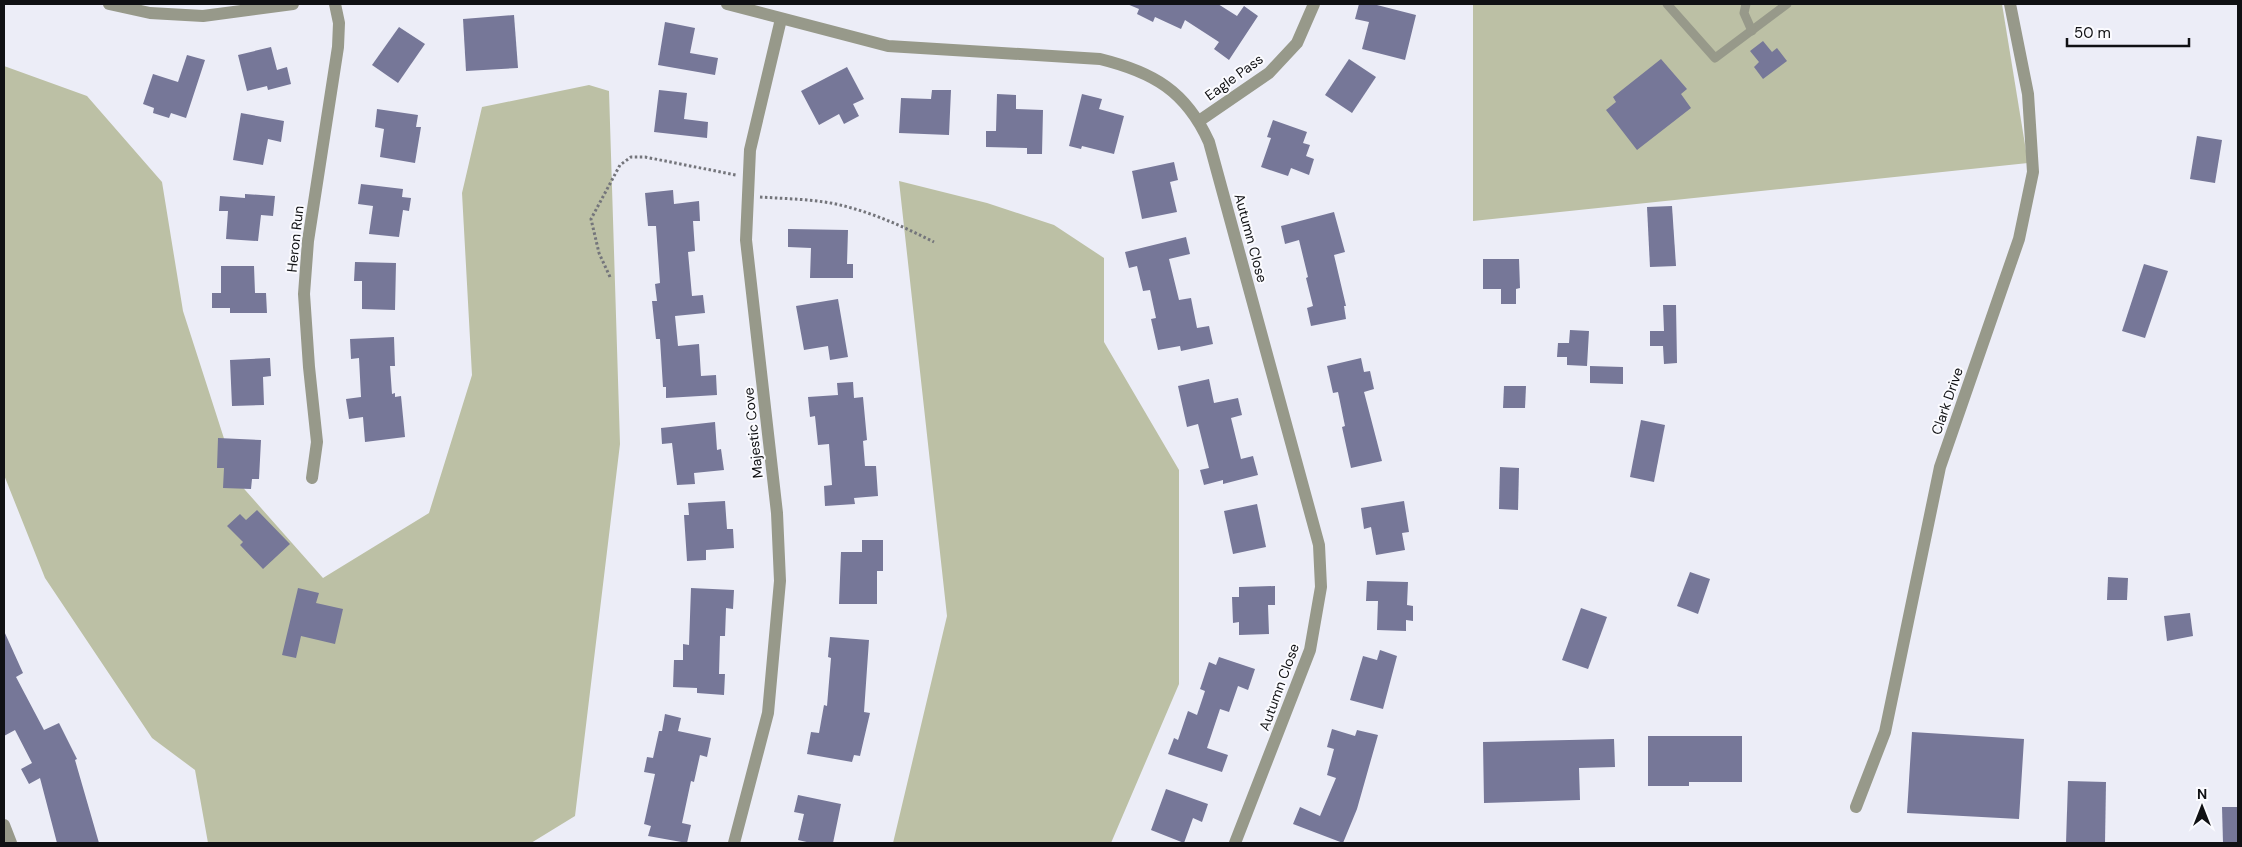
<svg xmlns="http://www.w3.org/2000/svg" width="2242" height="847" viewBox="0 0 2242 847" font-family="'DM Sans',sans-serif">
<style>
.green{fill:#bcc0a5}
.building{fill:#767798}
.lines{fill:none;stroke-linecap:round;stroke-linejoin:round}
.path{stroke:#74757b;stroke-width:3;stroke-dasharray:2.5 2.5;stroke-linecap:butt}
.service{stroke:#97998a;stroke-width:9}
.minor{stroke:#97998a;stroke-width:12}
.labels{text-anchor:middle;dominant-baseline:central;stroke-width:4;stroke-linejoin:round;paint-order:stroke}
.street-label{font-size:14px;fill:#101114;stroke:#fbfbff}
</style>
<rect width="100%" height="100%" fill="#ecedf7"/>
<g class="green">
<polygon points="1473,4 2002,4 2028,163 1473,221"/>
<polygon points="4,66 87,96 162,182 183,311 238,482 323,578 429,513 472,375 462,193 482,107 589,85 609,91 620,444 575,816 531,843 208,843 195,770 152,738 45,578 4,475"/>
<polygon points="899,181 987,203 1054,225 1104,258 1104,342 1179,470 1179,684 1111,843 893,843 947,616"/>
</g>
<g class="building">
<polygon points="1127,4 1218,4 1237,16 1244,6 1258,16 1229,60 1214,49 1219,42 1185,20 1181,29 1155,17 1153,22 1137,14 1139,9"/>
<polygon points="1359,4 1373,4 1416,15 1405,60 1362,49 1369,22 1355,19"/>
<polygon points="514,15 518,68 466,71 463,19"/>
<polygon points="665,22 695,28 690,53 718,58 715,75 658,65"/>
<polygon points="399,27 425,44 398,83 372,65"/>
<polygon points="1763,41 1772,52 1777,48 1787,61 1763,79 1754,67 1759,62 1750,51"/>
<polygon points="271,47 277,70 287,67 291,84 268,90 267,86 247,91 238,55"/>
<polygon points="187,55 205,60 186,118 171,113 169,118 153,113 154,108 143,104 153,74 178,82"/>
<polygon points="1349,59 1376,77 1352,113 1325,95"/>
<polygon points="1661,59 1687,89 1681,94 1691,108 1637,150 1606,110 1616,102 1613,97"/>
<polygon points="847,67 864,99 853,104 859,116 844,124 839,114 819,125 801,91"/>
<polygon points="659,90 687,93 684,119 708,122 707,138 654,132"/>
<polygon points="932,90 951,90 949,135 899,133 901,98 931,99"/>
<polygon points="997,94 1016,95 1016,109 1043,110 1042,154 1027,154 1027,148 986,147 986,131 996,131"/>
<polygon points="1082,94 1102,99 1099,109 1124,116 1114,154 1082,146 1081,149 1069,146"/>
<polygon points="377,109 418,115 416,127 421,127 415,163 380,157 384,129 375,127"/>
<polygon points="241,113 284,121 281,142 268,139 263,165 233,160"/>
<polygon points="1273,120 1307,132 1303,143 1310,145 1306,156 1314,159 1309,175 1291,168 1288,176 1261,167 1271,138 1267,137"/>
<polygon points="2197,136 2222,140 2215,183 2190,179"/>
<polygon points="1174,162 1178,180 1170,182 1177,212 1142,219 1132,171"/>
<polygon points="361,184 403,189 402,197 411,198 409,211 403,210 399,237 369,234 373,206 358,204"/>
<polygon points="673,190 674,204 699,201 700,221 693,221 695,251 688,252 692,296 703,295 705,313 675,316 678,346 699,344 701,376 716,375 717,395 666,398 666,387 663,387 660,339 656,339 652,301 657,301 655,284 660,283 656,226 648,226 645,193"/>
<polygon points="245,194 275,196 273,216 261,215 258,241 226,239 228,211 219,211 220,196 245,198"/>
<polygon points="1672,206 1676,266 1650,267 1647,207"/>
<polygon points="1334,212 1345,252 1334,255 1346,306 1344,306 1346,319 1311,326 1307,308 1313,306 1306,278 1308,277 1299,240 1285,244 1281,226"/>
<polygon points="788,229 848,230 847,264 853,264 853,278 810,278 811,248 788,247"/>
<polygon points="1186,237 1190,254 1169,259 1179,300 1191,298 1197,328 1209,326 1213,344 1181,351 1180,346 1158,350 1151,319 1156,318 1150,290 1143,291 1137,266 1129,268 1125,252"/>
<polygon points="1483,259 1519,259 1520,288 1516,289 1516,304 1501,304 1501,289 1483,289"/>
<polygon points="355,262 396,263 395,310 362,309 362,281 354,281"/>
<polygon points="2144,264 2168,271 2145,338 2122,331"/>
<polygon points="221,266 254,266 255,293 266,293 267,313 230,313 230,308 212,308 212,293 221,293"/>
<polygon points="838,299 848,357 830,360 828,346 804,350 796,306"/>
<polygon points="1663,305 1676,305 1677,363 1664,364 1663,346 1650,346 1650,331 1664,331"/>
<polygon points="1570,330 1589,331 1587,366 1567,365 1567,357 1557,357 1558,343 1569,343"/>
<polygon points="394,337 395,366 390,366 392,394 395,393 395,397 401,396 405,437 365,442 363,417 349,419 346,399 361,397 359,358 351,359 350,339"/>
<polygon points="270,358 271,376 263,377 264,405 232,406 230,360"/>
<polygon points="1361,358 1364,372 1370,371 1374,389 1364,392 1382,461 1351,468 1342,427 1345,426 1338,392 1333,393 1327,366"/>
<polygon points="1590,366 1623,367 1623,384 1590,383"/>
<polygon points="1209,379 1214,403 1238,398 1242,415 1231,418 1241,459 1253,456 1258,475 1223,484 1223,480 1204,485 1200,470 1209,468 1198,424 1187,427 1178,386"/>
<polygon points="853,382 854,398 863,397 867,440 863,441 865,466 876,466 878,496 854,498 855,504 825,506 824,486 832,485 829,444 818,445 815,416 810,417 808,397 838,395 837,383"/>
<polygon points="1504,386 1526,386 1525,408 1503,408"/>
<polygon points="1641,420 1665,425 1654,482 1630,477"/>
<polygon points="715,422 717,450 721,449 724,470 694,473 695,484 677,485 672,443 662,444 661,428"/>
<polygon points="218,438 261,440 259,479 252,479 251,489 223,488 224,468 217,468"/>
<polygon points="1500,467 1519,468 1518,510 1499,509"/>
<polygon points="725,501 727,529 733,529 734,548 706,550 706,560 687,561 684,515 689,515 688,503"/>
<polygon points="1404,501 1409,532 1402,533 1405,550 1376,555 1371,527 1364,529 1361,508"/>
<polygon points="1257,504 1266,547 1233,554 1224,511"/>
<polygon points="257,510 290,544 263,569 240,545 243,542 227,526 240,514 246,520"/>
<polygon points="862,540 883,540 883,571 877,571 877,604 839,604 841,552 862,552"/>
<polygon points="1690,572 1710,579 1698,614 1677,606"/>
<polygon points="2108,577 2128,578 2127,600 2107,600"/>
<polygon points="1367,581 1408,582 1407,605 1413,606 1413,621 1406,620 1406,631 1377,630 1378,601 1366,601"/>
<polygon points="1275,586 1275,605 1268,605 1269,634 1239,635 1239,622 1233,623 1232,597 1239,597 1239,587"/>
<polygon points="298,588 319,593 316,603 343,609 335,644 301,636 296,658 282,655"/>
<polygon points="691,588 734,590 733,609 726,608 725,636 720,636 719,674 725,674 724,695 697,693 697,688 673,687 674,660 683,660 683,644 689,645"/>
<polygon points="1581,608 1607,617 1588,669 1562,660"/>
<polygon points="2190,613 2193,636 2167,641 2164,616"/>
<polygon points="4,631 23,673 16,677 44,730 59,723 77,759 75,760 99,843 57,843 40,778 29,784 21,769 32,763 15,730 4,736"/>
<polygon points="830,637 869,640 864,712 870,713 860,756 854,755 852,762 807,754 811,732 819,733 824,705 827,706 831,658 828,657"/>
<polygon points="1380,650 1397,656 1383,709 1350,700 1363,656 1377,660"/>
<polygon points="1219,657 1255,669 1248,690 1238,686 1229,712 1220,709 1207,748 1228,755 1222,772 1168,754 1174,738 1178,740 1188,711 1197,715 1205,691 1200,689 1209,662 1216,665"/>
<polygon points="665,714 681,718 678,731 711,738 707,757 700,755 694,782 691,781 682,823 691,825 687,843 648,836 651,826 644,824 655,774 644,772 647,757 653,758 659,731 662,731"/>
<polygon points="1332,729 1355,736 1357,730 1378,735 1357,809 1343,843 1293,824 1300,807 1320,816 1336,778 1327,775 1334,749 1327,747"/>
<polygon points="1912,732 2024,739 2019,819 1907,813"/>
<polygon points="1648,736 1742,736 1742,782 1689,782 1689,786 1648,786"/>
<polygon points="1614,739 1615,767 1579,768 1580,800 1484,803 1483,742"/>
<polygon points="2068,781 2106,782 2105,843 2066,843"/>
<polygon points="1166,789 1208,804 1202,822 1193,818 1184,843 1151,830"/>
<polygon points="798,795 841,804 833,843 811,843 798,840 804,814 794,812"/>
<polygon points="2222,807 2238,807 2238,843 2223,843"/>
</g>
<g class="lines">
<g class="path">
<path d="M760,197c29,2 60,2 88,10 30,8 58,21 86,35"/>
<polyline points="610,277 599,253 591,219 620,165 631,157 645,157 736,175"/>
</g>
<g class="service">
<polyline points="1667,4 1715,58 1787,4"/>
<polyline points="1746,4 1744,13 1752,31"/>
</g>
<g class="minor">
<polyline points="109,4 150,13 203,16 293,4"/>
<path d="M727,4l161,42 212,13c53,13 86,32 109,83l110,403 2,42 -11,63 -75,193"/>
<polyline points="1199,121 1269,73 1297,43 1314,4"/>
<polyline points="312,478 317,442 309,367 304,294 308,241 338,47 339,23 335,4"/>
<polyline points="1856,807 1885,732 1940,467 2019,239 2033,172 2028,94 2010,4"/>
<polyline points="4,825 11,843"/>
<polyline points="734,843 768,713 780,581 777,513 746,240 750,150 781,19"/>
</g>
</g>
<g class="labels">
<g class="street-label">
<text transform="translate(1234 77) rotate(-36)">Eagle Pass</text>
<text transform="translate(1251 238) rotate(75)">Autumn Close</text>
<text transform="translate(295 239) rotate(-84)">Heron Run</text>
<text transform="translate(1947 401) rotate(-71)">Clark Drive</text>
<text transform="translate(753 433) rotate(-96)">Majestic Cove</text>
<text transform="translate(1279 687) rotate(-70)">Autumn Close</text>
</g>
</g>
<rect width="2242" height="847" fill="none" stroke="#101114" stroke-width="10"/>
<g transform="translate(2202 807)" stroke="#fbfbff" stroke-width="4" paint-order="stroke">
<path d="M0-4L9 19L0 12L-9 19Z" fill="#101114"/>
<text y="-8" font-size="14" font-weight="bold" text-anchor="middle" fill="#101114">N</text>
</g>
<path d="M2067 38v8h122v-8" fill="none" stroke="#101114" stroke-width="2.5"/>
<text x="2074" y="38" font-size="15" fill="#101114" stroke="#fbfbff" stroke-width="4" paint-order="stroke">50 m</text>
</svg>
